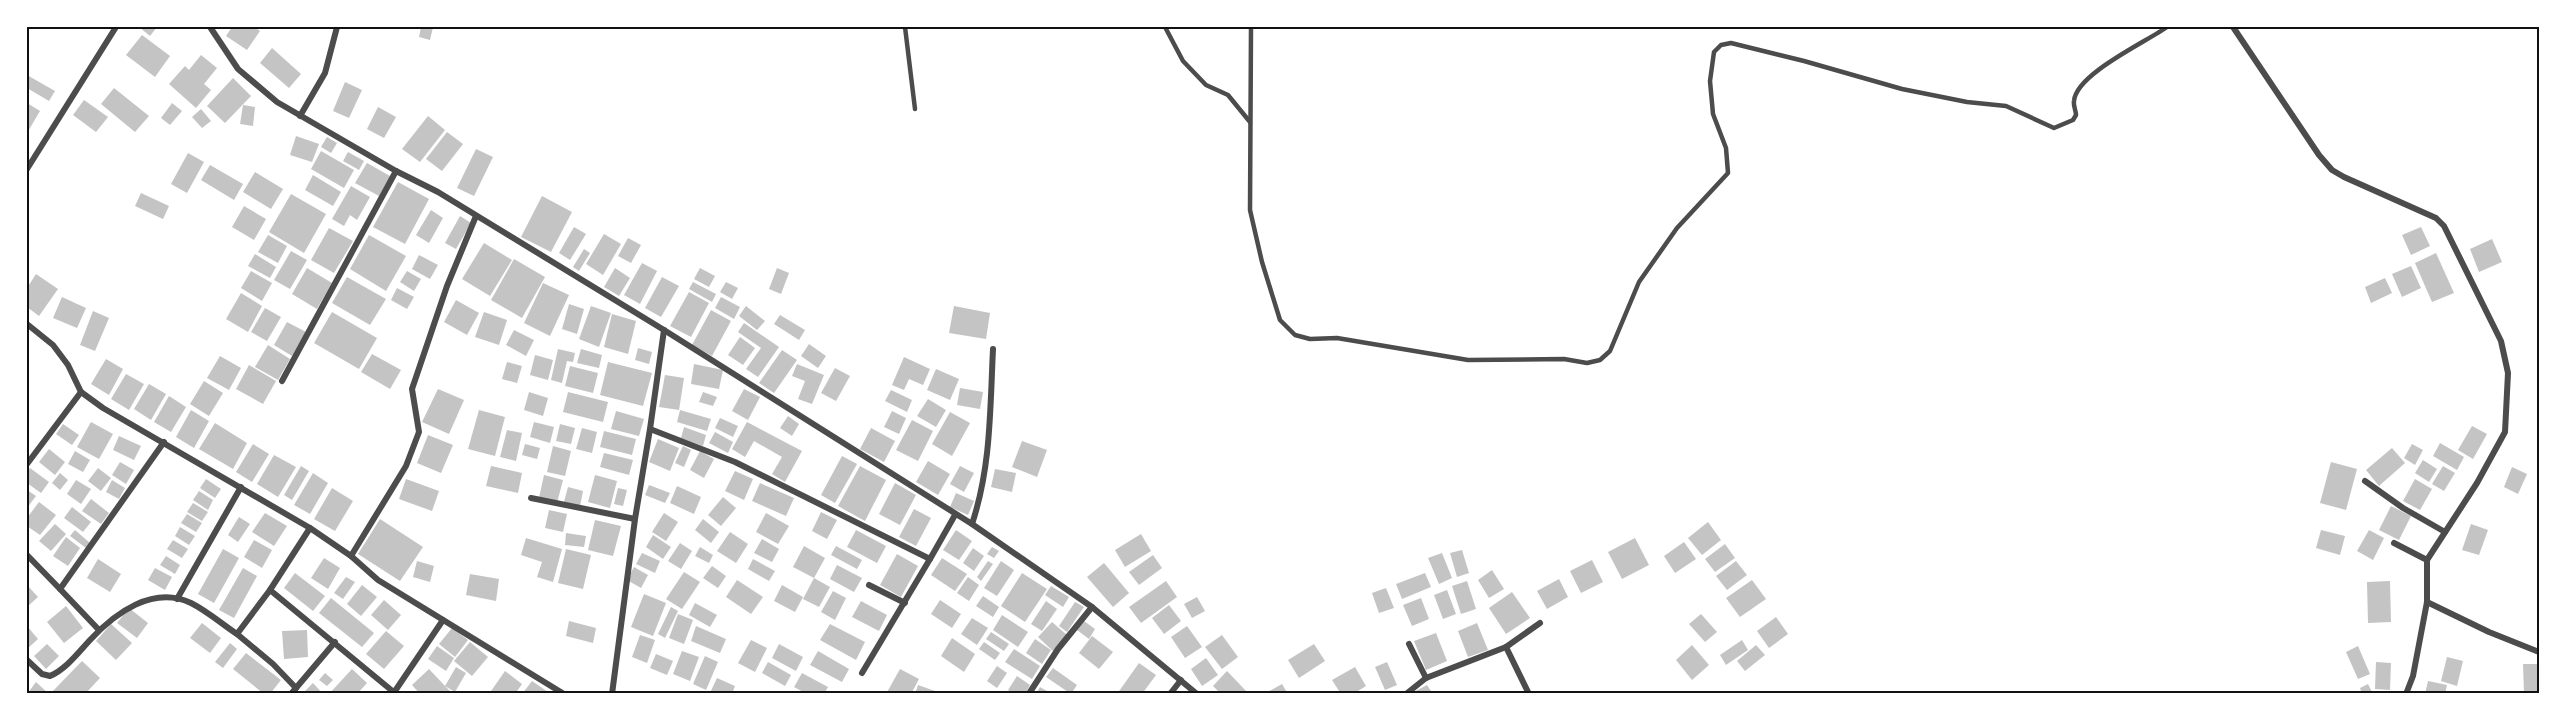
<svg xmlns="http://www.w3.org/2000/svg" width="2566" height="721" viewBox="0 0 2566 721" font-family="Karla,sans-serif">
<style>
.building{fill:#c4c4c4}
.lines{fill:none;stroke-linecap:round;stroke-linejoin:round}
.service{stroke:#4c4c4c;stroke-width:4.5}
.minor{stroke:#4c4c4c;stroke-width:6}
.neatline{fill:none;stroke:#111;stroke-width:2}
</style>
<rect width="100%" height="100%" fill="#fff"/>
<g class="building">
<polygon points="139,27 157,27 150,36"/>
<polygon points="232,27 254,27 260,31 247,50 226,36"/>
<polygon points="421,27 433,27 430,40 419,37"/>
<polygon points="142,35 170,56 155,77 126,55"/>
<polygon points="272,48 301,74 289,88 260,63"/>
<polygon points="201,55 217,68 204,84 211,90 196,108 169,84 185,66 189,70"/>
<polygon points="27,75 55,91 49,101 27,88"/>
<polygon points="233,78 251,96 225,123 207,106"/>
<polygon points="345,82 362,90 349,118 333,111"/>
<polygon points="114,88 149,116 135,132 101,104"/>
<polygon points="84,100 108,117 96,132 73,115"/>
<polygon points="27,103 40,111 27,133"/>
<polygon points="172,103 182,111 170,125 161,118"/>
<polygon points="243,105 255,107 253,126 240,124"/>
<polygon points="378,107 396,117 384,138 367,129"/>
<polygon points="201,109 211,121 202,128 192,117"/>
<polygon points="428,116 445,130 420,162 402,149"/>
<polygon points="447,132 463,144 442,171 426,159"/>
<polygon points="296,136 319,144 312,162 290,155"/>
<polygon points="327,137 337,143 331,153 321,147"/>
<polygon points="476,149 493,157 474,196 457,188"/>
<polygon points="321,151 354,170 344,188 311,169"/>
<polygon points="348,152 364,161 359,170 343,161"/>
<polygon points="188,153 204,162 187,193 171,184"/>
<polygon points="367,163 390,176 379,196 355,183"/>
<polygon points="210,165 243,184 234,200 201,180"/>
<polygon points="255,172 283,189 271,209 243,192"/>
<polygon points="313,175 341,192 333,206 305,190"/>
<polygon points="398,182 429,199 405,244 373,227"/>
<polygon points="351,186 370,197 357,220 350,215 344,226 332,219"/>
<polygon points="141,193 169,206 163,219 135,206"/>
<polygon points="291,194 326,214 304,253 269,232"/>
<polygon points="542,196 572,212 551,252 521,237"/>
<polygon points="244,206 266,219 254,240 232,227"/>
<polygon points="431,210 443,218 429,243 416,235"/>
<polygon points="460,216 471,223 456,249 445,243"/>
<polygon points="574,227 586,234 570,260 559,253"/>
<polygon points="2421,227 2430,246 2411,255 2402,235"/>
<polygon points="329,228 353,241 334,273 311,260"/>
<polygon points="604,234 621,244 603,275 586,264"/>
<polygon points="268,235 287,246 278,263 258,252"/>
<polygon points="369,235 406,256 386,291 350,269"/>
<polygon points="628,238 641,245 631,263 618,256"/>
<polygon points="2492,239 2502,262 2479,272 2470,249"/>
<polygon points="484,243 512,260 490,296 462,279"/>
<polygon points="584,249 590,253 579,271 573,267"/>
<polygon points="291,251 307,260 290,289 274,280"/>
<polygon points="2436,253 2454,293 2432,302 2415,263"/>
<polygon points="255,254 276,267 270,278 248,266"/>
<polygon points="419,255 438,265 430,279 412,269"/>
<polygon points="514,259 545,277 522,318 491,300"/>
<polygon points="642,263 657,271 640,304 624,295"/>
<polygon points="2411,266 2421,288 2402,297 2392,274"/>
<polygon points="307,268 332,283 317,309 292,294"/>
<polygon points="615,268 630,278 619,296 604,287"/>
<polygon points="700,268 715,276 709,287 694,279"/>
<polygon points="777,268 789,273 781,294 769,289"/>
<polygon points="251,271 272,283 262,301 241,288"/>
<polygon points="407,271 421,279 414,291 400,282"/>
<polygon points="36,274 58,289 39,316 27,307 27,288"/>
<polygon points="347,277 386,299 370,325 332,303"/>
<polygon points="662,277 679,286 661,317 645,308"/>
<polygon points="2385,278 2392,293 2371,303 2365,287"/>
<polygon points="693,282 716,294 712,302 689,289"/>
<polygon points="726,282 738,288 732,299 720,292"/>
<polygon points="543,283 569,295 550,336 524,323"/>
<polygon points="397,288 414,297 407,309 391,300"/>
<polygon points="689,292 709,303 691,337 670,326"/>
<polygon points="241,293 262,306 248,332 226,319"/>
<polygon points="62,297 86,308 77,328 53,318"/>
<polygon points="721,297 740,307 734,319 715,308"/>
<polygon points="456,300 479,313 467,335 444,322"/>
<polygon points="569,304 584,309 577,334 562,329"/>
<polygon points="591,306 611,313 599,347 579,339"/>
<polygon points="746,306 765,321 757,330 739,316"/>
<polygon points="954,306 990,313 986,339 949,333"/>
<polygon points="265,308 281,317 267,341 251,332"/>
<polygon points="711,310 731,321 712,356 692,345"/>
<polygon points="93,311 109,318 95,351 80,345"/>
<polygon points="332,312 377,338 359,369 314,343"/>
<polygon points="484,312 507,320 499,345 475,337"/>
<polygon points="612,314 636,321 628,354 604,347"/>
<polygon points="780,315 805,330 799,340 774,324"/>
<polygon points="287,322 306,332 292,356 274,345"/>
<polygon points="744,323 779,347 758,377 746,369 761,348 738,332"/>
<polygon points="514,330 534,340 526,356 506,345"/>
<polygon points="740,337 755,348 743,365 728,355"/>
<polygon points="809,344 826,356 818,368 801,356"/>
<polygon points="268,345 290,359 278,380 255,367"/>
<polygon points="638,348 652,352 649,364 635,360"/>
<polygon points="558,349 575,353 573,362 567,361 562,383 551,380"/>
<polygon points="581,349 602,355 599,368 577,363"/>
<polygon points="782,350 797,360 774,393 759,383"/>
<polygon points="372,354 401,370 390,389 361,372"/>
<polygon points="535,355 553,360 548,380 530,375"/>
<polygon points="220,356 241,368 229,390 207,378"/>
<polygon points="904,357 930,369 923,385 909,379 904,390 892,385"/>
<polygon points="106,359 123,369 109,395 91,384"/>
<polygon points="507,362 522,366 517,383 502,379"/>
<polygon points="608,362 652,373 643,406 600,395"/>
<polygon points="694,364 723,370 719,389 691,384"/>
<polygon points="797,364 824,375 812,404 798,399 805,381 792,376"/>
<polygon points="249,365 276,381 263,404 236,389"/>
<polygon points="570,366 598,373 593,393 565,386"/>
<polygon points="835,368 850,376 836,401 821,393"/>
<polygon points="936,369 959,379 950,400 927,390"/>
<polygon points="126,374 144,384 129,410 111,399"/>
<polygon points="665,375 684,378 679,410 659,407"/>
<polygon points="204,381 223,393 209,416 190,404"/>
<polygon points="149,384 166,394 151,420 134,409"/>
<polygon points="960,388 983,392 980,409 957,405"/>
<polygon points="438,389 464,400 449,434 422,422"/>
<polygon points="744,389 760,397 748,420 732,411"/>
<polygon points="891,390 912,400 907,412 885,401"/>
<polygon points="529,392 548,398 543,416 524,410"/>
<polygon points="568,392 608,402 603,422 563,412"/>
<polygon points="703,392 717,397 713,406 699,402"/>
<polygon points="169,396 186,407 171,432 154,422"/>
<polygon points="928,399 946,410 936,427 917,416"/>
<polygon points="191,410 209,421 194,448 176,437"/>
<polygon points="479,410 505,417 495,456 468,449"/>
<polygon points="680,410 711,419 707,431 677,422"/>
<polygon points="616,411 644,419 639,436 611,429"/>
<polygon points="892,411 906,418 899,434 884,427"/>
<polygon points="950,412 970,423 952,456 932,444"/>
<polygon points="788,416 799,424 792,436 780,428"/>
<polygon points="720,418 738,426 733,437 715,428"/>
<polygon points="912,420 933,431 918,461 896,450"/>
<polygon points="91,422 113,434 99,459 77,447"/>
<polygon points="534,422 554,427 550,443 530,437"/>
<polygon points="747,422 802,451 785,482 772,474 782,457 754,441 745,457 732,449"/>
<polygon points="215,423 247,443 233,469 199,449"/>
<polygon points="63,424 79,435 72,445 56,434"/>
<polygon points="560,424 575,428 571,444 556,441"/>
<polygon points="2472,426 2487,434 2473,459 2458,450"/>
<polygon points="684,427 706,435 703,446 681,438"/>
<polygon points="582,428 597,432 592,453 576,449"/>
<polygon points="871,428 895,441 884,462 860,449"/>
<polygon points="507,430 522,433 516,461 500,457"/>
<polygon points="604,431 636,439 632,455 600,447"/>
<polygon points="715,432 733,442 728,453 709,443"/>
<polygon points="428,435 453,445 441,473 417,463"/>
<polygon points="119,436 141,446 134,460 113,450"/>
<polygon points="658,439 679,448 670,471 649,462"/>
<polygon points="1022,441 1047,450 1037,477 1012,467"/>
<polygon points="2440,443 2464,457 2457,470 2433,456"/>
<polygon points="253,444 269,454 252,482 236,472"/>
<polygon points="525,444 540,448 537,459 522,455"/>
<polygon points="2412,444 2423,450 2415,465 2404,458"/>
<polygon points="553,446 571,451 565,476 547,472"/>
<polygon points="683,446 691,450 684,467 675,463"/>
<polygon points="2392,448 2405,463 2379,486 2366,470"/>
<polygon points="49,449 65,462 55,475 39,462"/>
<polygon points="75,451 90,460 83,472 68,464"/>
<polygon points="700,451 714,459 704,478 690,470"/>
<polygon points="604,453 633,460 629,475 600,467"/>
<polygon points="274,455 296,467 278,497 257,484"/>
<polygon points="842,456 857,464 835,503 821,495"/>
<polygon points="2423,460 2437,469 2429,482 2415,473"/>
<polygon points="928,461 950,474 938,495 916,482"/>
<polygon points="120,462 134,470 126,484 112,475"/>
<polygon points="2331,462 2357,469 2346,510 2320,503"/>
<polygon points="301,466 309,471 292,500 284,495"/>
<polygon points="491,466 522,473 518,493 486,486"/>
<polygon points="860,466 886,480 865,521 838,506"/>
<polygon points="960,466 974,473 964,492 950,484"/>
<polygon points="2443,466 2455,473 2444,491 2432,484"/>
<polygon points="2512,467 2527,474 2518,494 2504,487"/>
<polygon points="30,468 49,482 41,493 27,483 27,472"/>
<polygon points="98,468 111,478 101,491 88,481"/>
<polygon points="995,469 1016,473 1012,492 991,487"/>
<polygon points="735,471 753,479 744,500 725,491"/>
<polygon points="60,473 68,480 60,490 52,483"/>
<polygon points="313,473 328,483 310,514 294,505"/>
<polygon points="544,475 563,480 557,503 539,498"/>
<polygon points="595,475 617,481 610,508 588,502"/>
<polygon points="206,479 221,489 215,498 200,488"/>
<polygon points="406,479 439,491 432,511 399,499"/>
<polygon points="2415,479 2432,489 2420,510 2403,501"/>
<polygon points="76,480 91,489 81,504 67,494"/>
<polygon points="112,480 125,488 119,499 106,492"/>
<polygon points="760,483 794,498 786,516 752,501"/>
<polygon points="895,483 916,495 900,525 879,514"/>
<polygon points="649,485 670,493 665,503 645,495"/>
<polygon points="677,486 701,497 694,514 670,503"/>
<polygon points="568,487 583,491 580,506 564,502"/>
<polygon points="332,488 353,501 335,531 314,519"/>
<polygon points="618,488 627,490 623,506 614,504"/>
<polygon points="27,490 36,496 27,508"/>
<polygon points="199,491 213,500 208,510 193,500"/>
<polygon points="956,493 974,501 968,515 950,507"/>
<polygon points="723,497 736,508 721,526 708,515"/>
<polygon points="91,499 109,513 101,524 82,511"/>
<polygon points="39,502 56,515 40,535 27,526 27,518"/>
<polygon points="193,503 208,512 202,521 187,512"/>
<polygon points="2391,506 2411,516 2399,540 2379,530"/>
<polygon points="72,507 91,522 83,532 64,518"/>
<polygon points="914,509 931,518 916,546 899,537"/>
<polygon points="549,510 567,514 563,532 545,528"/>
<polygon points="821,512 837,520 827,539 812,531"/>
<polygon points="265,513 287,526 274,546 252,532"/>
<polygon points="664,513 678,522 666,541 652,532"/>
<polygon points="766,513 789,526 778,544 756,532"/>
<polygon points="187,514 202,523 196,532 181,523"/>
<polygon points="239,517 250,524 238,542 228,535"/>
<polygon points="380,519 423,547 400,581 358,554"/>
<polygon points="703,519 719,532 711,543 695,530"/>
<polygon points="595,520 621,526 613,556 588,550"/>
<polygon points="1708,522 1721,540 1702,555 1688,538"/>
<polygon points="55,524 66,534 51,551 39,541"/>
<polygon points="2471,524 2488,530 2479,555 2462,550"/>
<polygon points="180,527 195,536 189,545 175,536"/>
<polygon points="75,530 90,543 86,548 70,536"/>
<polygon points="856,530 886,546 877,563 847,547"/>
<polygon points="956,530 972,541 959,560 943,550"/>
<polygon points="2321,530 2345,536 2340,555 2316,548"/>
<polygon points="2369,530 2384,538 2373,560 2357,551"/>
<polygon points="730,532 748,544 736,563 717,551"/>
<polygon points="566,533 586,536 584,547 565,545"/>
<polygon points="1141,534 1151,551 1125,567 1115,550"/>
<polygon points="653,535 671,547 663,559 646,547"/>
<polygon points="66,537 80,548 68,566 53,556"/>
<polygon points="526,538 562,549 553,582 537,577 542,562 521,555"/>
<polygon points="1635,538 1649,565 1622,579 1608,552"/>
<polygon points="762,539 779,549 772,562 754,553"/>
<polygon points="173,540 188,549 182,558 167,549"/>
<polygon points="254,540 272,550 262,568 244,557"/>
<polygon points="1684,542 1696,559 1675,573 1664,556"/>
<polygon points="680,543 692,551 681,569 668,561"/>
<polygon points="1725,544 1735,558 1715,572 1705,559"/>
<polygon points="804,546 825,558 814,578 793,567"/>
<polygon points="836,546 862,560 857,569 831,555"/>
<polygon points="700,547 713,555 709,563 695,556"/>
<polygon points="992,547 999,551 994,558 987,554"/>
<polygon points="973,548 984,556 974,571 963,563"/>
<polygon points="223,549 239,558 214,603 198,594"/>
<polygon points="566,549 591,555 583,589 558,583"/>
<polygon points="1462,550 1469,573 1457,577 1450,553"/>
<polygon points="642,553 660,561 655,573 636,564"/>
<polygon points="1442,553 1452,578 1439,584 1428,558"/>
<polygon points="897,554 918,566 901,597 880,585"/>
<polygon points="1153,555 1162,568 1139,585 1129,572"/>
<polygon points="166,556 180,565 175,574 160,565"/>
<polygon points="324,558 340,568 328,589 311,578"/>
<polygon points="942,558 967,574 955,591 931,575"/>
<polygon points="98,559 121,574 110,592 87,578"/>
<polygon points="753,559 775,571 769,581 748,569"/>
<polygon points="1592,560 1603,582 1581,593 1570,571"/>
<polygon points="417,561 434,566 430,582 413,577"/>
<polygon points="988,561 993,564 981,581 977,577"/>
<polygon points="1001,561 1014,570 997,596 984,588"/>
<polygon points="1736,561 1747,575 1727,590 1716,576"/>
<polygon points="1104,563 1129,593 1113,607 1087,577"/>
<polygon points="837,565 862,578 854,592 830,579"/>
<polygon points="712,566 726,576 718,588 703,578"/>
<polygon points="634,567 648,575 641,588 627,580"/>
<polygon points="155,568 172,577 165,590 148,580"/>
<polygon points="243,568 257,576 234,618 219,610"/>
<polygon points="1492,570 1504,589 1489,598 1478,580"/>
<polygon points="684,572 700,582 682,609 666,599"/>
<polygon points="295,573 325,596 313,611 284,588"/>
<polygon points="1022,573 1047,589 1025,622 1001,606"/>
<polygon points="1425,573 1431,587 1402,599 1396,584"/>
<polygon points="470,574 499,579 496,601 466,595"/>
<polygon points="346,577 355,582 343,599 334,593"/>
<polygon points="968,577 979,585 969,601 957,593"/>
<polygon points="814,578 830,587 819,607 803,599"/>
<polygon points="1559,579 1568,597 1547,609 1537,591"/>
<polygon points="737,580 763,597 751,614 726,597"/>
<polygon points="1752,580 1766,599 1740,617 1726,598"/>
<polygon points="1166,581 1177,597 1141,623 1129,607"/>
<polygon points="1467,581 1476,609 1461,614 1452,586"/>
<polygon points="2390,581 2391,622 2368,623 2367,582"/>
<polygon points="27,585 38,597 28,606 27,605"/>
<polygon points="362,585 377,597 361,616 347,604"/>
<polygon points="782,585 803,597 795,612 774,601"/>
<polygon points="1051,586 1069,597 1063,607 1045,595"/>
<polygon points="1386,588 1394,608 1379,613 1372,593"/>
<polygon points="1447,590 1456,614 1443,619 1434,595"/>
<polygon points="833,591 846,598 835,620 821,612"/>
<polygon points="1512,592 1530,618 1506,634 1489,608"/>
<polygon points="644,594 666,603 653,636 631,627"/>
<polygon points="983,596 999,607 993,617 976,606"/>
<polygon points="1197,597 1205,611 1192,618 1184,604"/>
<polygon points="331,598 374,633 362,647 319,613"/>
<polygon points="1421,598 1429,619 1412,626 1403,605"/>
<polygon points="384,600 401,615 388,630 371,615"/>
<polygon points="940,600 961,614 952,628 931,614"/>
<polygon points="861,601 887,615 879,631 852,617"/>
<polygon points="1046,601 1057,609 1042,631 1031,624"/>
<polygon points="1075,602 1084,607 1067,632 1059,626"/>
<polygon points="695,603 717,615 710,627 689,615"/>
<polygon points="1169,605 1181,621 1164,634 1152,618"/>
<polygon points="66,606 83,628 64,643 47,622"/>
<polygon points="671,607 678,611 665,638 658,634"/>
<polygon points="129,608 148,623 137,638 117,623"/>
<polygon points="678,614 693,620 684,644 669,638"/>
<polygon points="1701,614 1717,632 1705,642 1689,624"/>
<polygon points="1002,615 1028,632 1018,647 993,630"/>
<polygon points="1776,617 1788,634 1769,648 1757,631"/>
<polygon points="972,618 988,628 977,645 961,634"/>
<polygon points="569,621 596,628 593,643 566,636"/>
<polygon points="1084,621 1095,629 1089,639 1077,630"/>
<polygon points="1052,622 1067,635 1053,651 1038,637"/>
<polygon points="202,623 221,638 210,653 190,638"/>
<polygon points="1477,623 1488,650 1468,657 1458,631"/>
<polygon points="111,624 132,643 116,660 96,641"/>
<polygon points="830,624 865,642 856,660 820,640"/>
<polygon points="27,626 38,639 27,649"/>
<polygon points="696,626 726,639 720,653 691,641"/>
<polygon points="1187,626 1202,647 1185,658 1171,637"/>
<polygon points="452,628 468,640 455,657 439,644"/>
<polygon points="307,630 308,657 284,659 282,631"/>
<polygon points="386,631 404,646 384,669 366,654"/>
<polygon points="991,632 1009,644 1004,651 986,639"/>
<polygon points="1436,633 1447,661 1426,670 1414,641"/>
<polygon points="640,635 655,640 647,663 632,657"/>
<polygon points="1222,635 1238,657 1222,669 1205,647"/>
<polygon points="1092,636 1113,652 1099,669 1079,653"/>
<polygon points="952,638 975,654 964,672 941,656"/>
<polygon points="1035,639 1051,650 1042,664 1026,653"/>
<polygon points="751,640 767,648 755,672 738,663"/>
<polygon points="1742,640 1748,650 1726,665 1720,655"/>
<polygon points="470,642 488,657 472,676 454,661"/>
<polygon points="984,642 1000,653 995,660 979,649"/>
<polygon points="230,643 237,649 223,668 215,662"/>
<polygon points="47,644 59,656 46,669 34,656"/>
<polygon points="779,644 803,657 796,671 772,658"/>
<polygon points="1314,644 1325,661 1299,678 1288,660"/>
<polygon points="1692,645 1709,665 1692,680 1676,660"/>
<polygon points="1756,645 1765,655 1745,671 1737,661"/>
<polygon points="437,646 454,658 446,671 428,659"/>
<polygon points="2358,646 2370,674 2358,679 2346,652"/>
<polygon points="1014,649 1040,666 1032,679 1005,662"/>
<polygon points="682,651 699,657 690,681 673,674"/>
<polygon points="818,651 849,669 842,682 810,665"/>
<polygon points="246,653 281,680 270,694 264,694 233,669"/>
<polygon points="656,654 673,661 667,675 650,668"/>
<polygon points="705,656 718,662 706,690 693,684"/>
<polygon points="2447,657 2463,661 2457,686 2441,681"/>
<polygon points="1206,658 1218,675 1202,686 1191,669"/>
<polygon points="82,661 100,678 85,694 50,694"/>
<polygon points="768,662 791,675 785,686 762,673"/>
<polygon points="1387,662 1397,685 1385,690 1375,667"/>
<polygon points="2376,662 2391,663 2390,690 2375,689"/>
<polygon points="1139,663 1156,675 1142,694 1117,694"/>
<polygon points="2523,664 2539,664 2539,694 2524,694"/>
<polygon points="997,666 1007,673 997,688 987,681"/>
<polygon points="456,667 466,673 455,692 445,686 450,691 447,694 420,694 412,685 429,669 445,686"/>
<polygon points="1355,667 1366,686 1353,694 1341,694 1332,680"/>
<polygon points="1053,668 1077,685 1071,694 1046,677"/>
<polygon points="352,669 367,683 357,694 329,694"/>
<polygon points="900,669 919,679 911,694 886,694"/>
<polygon points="505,671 522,684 515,694 489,694"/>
<polygon points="1227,671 1247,692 1246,694 1221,694 1213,686"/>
<polygon points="325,673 333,680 327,686 319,680"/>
<polygon points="802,673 828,687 824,694 807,694 794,687"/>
<polygon points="1017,676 1030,685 1025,694 1014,694 1008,690"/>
<polygon points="717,678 735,686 732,694 710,693"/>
<polygon points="532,681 551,694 522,694"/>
<polygon points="2428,681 2447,685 2445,694 2425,694"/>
<polygon points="36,682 49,694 27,694"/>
<polygon points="313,683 323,694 302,694"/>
<polygon points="1282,684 1288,694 1264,694"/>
<polygon points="2368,684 2373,694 2362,694 2360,688"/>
<polygon points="918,685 935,691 934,694 915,694"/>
<polygon points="1427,685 1433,694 1410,694"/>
<polygon points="1040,687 1052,694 1036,694"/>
</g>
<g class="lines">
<g class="service">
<polyline points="905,27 915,109"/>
<polyline points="1165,27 1183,61 1206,85 1228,95 1250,122"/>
<path d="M1251,27l-1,183 12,52 18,58 15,15 15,4 27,-1 131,22 96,-1 23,4 13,-3 10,-9 29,-69 38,-54 51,-55 -2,-25 -13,-34 -3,-33 4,-29 7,-7 10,-2 73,18 98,28 65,13 39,4 48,22 19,-8 3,-5c0,-4 -3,-10 -2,-14 2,-27 72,-59 93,-74"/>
</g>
<g class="minor">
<polyline points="210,27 238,69 277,102 396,171 438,192 664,330 972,524 1092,607 1197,694"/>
<polyline points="2233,27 2319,155 2332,170 2344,177 2436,218 2444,226 2501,341 2508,373 2505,432 2477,483 2427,560 2427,602 2413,676 2406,694"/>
<polyline points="300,116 325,73 337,27"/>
<polyline points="27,169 116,27"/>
<polyline points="27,324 53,345 68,365 81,392 103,408 310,528 351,556 378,580 564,694"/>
<polyline points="282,381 396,171"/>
<polyline points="650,429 735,462 930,559 955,515"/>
<polyline points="27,464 81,392"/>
<polyline points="2365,481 2403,508 2445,532"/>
<polyline points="531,498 635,519"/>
<path d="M972,524c19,-57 18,-114 21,-175"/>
<polyline points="2394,543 2427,560"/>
<polyline points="27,555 60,589"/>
<polyline points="351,556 406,466 419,432 412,389 447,286 476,216"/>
<polyline points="869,585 905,603"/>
<polyline points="270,590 310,528"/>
<polyline points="177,599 241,487"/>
<polyline points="2427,602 2489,632 2539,652"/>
<polyline points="99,630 60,589 164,442"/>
<polyline points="237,634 273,664 296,688 291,694"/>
<polyline points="1409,644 1426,678"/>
<polyline points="1506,647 1529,694"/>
<path d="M27,660l15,14 8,2c16,-7 28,-23 40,-36 25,-27 63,-55 101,-37 16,8 31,21 46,31l33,-44 126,104"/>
<polyline points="862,673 930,559"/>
<polyline points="296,688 335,642"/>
<polyline points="395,691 443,620"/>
<polyline points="1030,692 1058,649 1092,607"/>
<polyline points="612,694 635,519 650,429 664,330"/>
<polyline points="1170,694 1181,680"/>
<polyline points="1406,694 1426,678 1506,647 1540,623"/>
</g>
</g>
<rect width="2566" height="721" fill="none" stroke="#ffffff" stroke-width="57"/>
<rect x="28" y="28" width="2510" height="664" class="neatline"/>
</svg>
